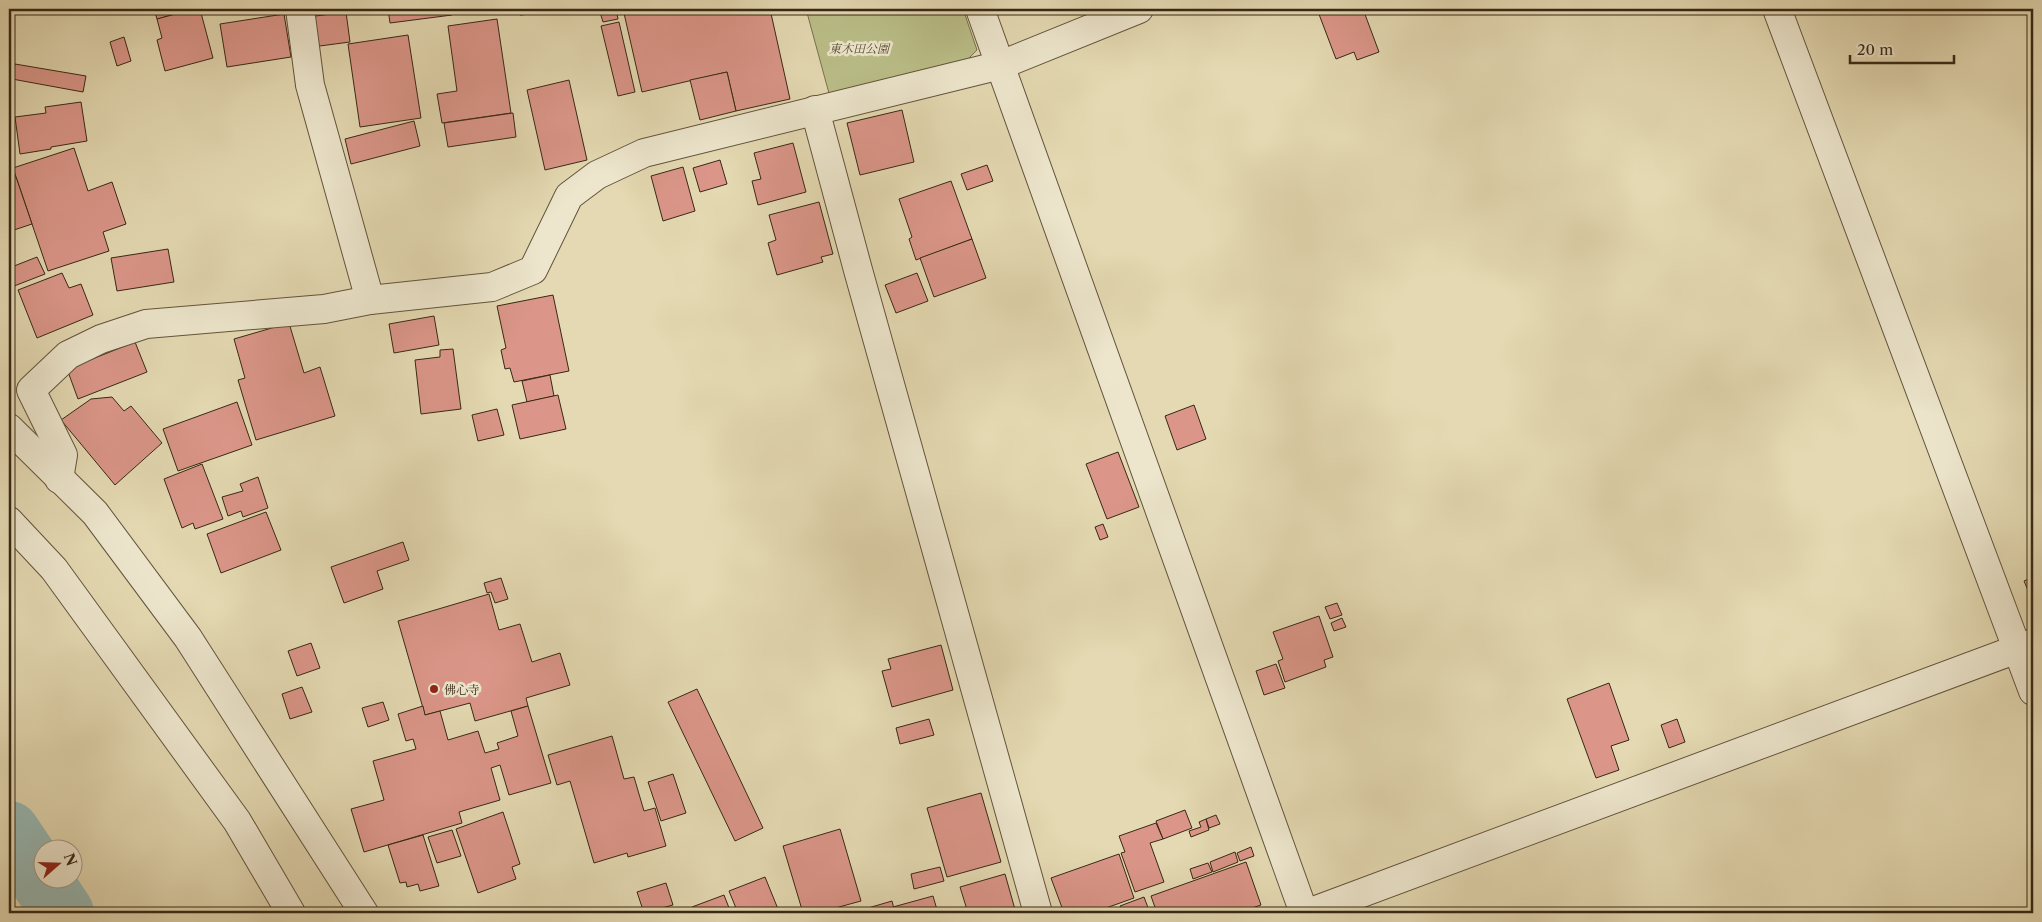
<svg xmlns="http://www.w3.org/2000/svg" width="2042" height="922" viewBox="0 0 2042 922" font-family="'Libre Caslon Text','Noto Serif JP',serif">
<style>
.green{fill:#babe88;stroke:#78734e}
.lines{fill:none;stroke-linecap:round;stroke-linejoin:round}
.river{stroke:#98b9b4;stroke-width:62}
.building{fill:#db9689;stroke:#372815}
.minor-casing{stroke:#62543c;stroke-width:30}
.minor{stroke:#ede6cd;stroke-width:28}
.poi-dot{fill:#8f2418;stroke:#ede6cd;stroke-width:2}
.labels{text-anchor:middle;dominant-baseline:central;stroke-width:5;stroke-linejoin:round;paint-order:stroke}
.park-label{font-size:12px;font-style:italic;fill:#584e32;stroke:#ede6cd}
.poi-label{font-size:12px;fill:#372815;stroke:#ede6cd;text-anchor:start}
</style>
<rect width="100%" height="100%" fill="#e4d9b2"/>
<filter id="stains"><feTurbulence type="fractalNoise" baseFrequency=".004" numOctaves="4"/><feColorMatrix values="0 0 0 0 .2 0 0 0 0 .09 0 0 0 0 .02 0 0 0 .5 -.17"/></filter>
<radialGradient id="worn" r=".72"><stop offset=".6" stop-color="#630" stop-opacity="0"/><stop offset="1" stop-color="#630" stop-opacity=".3"/></radialGradient>
<polygon class="green" points="806,9 963,9 977,50 967,60 830,97"/>
<g class="lines">
<polyline class="river" points="9,832 63,913"/>
</g>
<g class="building">
<polygon points="154,9 193,9 157,19"/>
<polygon points="194,9 200,9 213,58 165,71 157,40 162,38 157,19"/>
<polygon points="388,9 451,9 452,15 390,23"/>
<polygon points="519,9 562,9 563,11 520,15"/>
<polygon points="599,9 616,9 618,19 603,22"/>
<polygon points="623,9 770,9 790,99 736,111 727,72 642,92"/>
<polygon points="1317,9 1363,9 1379,52 1357,60 1354,52 1336,59"/>
<polygon points="346,12 350,42 312,47 308,17"/>
<polygon points="284,14 291,57 227,67 220,24"/>
<polygon points="497,19 511,113 442,123 437,94 457,91 448,26"/>
<polygon points="619,22 635,92 618,96 601,26"/>
<polygon points="408,35 421,118 360,127 348,44"/>
<polygon points="124,37 131,61 117,66 110,42"/>
<polygon points="15,64 86,76 83,92 12,79"/>
<polygon points="727,72 736,111 700,120 690,80"/>
<polygon points="569,80 587,160 545,170 527,90"/>
<polygon points="81,102 87,141 51,147 51,149 20,154 15,117 46,113 45,107"/>
<polygon points="902,110 914,162 860,175 847,123"/>
<polygon points="513,113 516,137 448,147 444,123"/>
<polygon points="414,121 420,146 351,164 345,139"/>
<polygon points="793,143 806,192 758,205 752,181 761,179 754,153"/>
<polygon points="74,148 88,191 112,182 126,224 103,232 109,251 48,271 13,168"/>
<polygon points="720,160 727,184 700,192 693,168"/>
<polygon points="987,165 993,181 967,190 961,174"/>
<polygon points="683,167 695,211 663,221 651,176"/>
<polygon points="16,177 32,224 14,230 9,214 9,179"/>
<polygon points="951,181 972,239 916,260 909,239 912,237 899,199"/>
<polygon points="819,202 833,254 821,257 823,262 777,275 768,243 776,240 769,215"/>
<polygon points="972,239 986,278 934,297 920,258"/>
<polygon points="168,249 174,282 117,291 111,258"/>
<polygon points="37,257 45,274 9,288 9,268"/>
<polygon points="62,273 69,288 81,284 93,315 37,338 18,290"/>
<polygon points="917,273 928,301 896,313 885,285"/>
<polygon points="553,295 569,371 514,382 510,368 505,369 501,350 506,348 497,306"/>
<polygon points="434,316 439,345 394,353 389,324"/>
<polygon points="289,323 304,373 320,367 335,416 256,440 238,380 245,378 234,339"/>
<polygon points="135,342 147,372 78,399 67,369"/>
<polygon points="453,349 461,409 421,414 415,360 440,357 440,350"/>
<polygon points="550,375 554,396 527,402 522,381"/>
<polygon points="558,395 566,429 520,439 512,405"/>
<polygon points="112,397 124,411 131,406 162,443 115,485 61,420 91,399"/>
<polygon points="237,402 252,445 178,471 163,429"/>
<polygon points="1194,405 1206,439 1177,450 1165,416"/>
<polygon points="497,409 504,435 478,441 472,415"/>
<polygon points="1118,452 1139,507 1107,519 1086,464"/>
<polygon points="202,464 223,519 195,529 193,523 182,528 164,479"/>
<polygon points="258,477 268,508 243,517 241,511 228,516 222,497 243,491 240,484"/>
<polygon points="266,512 281,550 221,573 207,534"/>
<polygon points="1103,524 1108,537 1100,540 1095,527"/>
<polygon points="403,542 409,560 377,571 383,589 344,603 331,567"/>
<polygon points="2033,577 2033,602 2024,581"/>
<polygon points="501,578 508,599 495,603 491,592 487,593 484,583"/>
<polygon points="489,594 499,630 520,624 532,662 560,653 570,685 526,698 528,706 475,721 470,703 425,715 398,621"/>
<polygon points="1337,603 1342,615 1330,619 1325,607"/>
<polygon points="1319,616 1333,657 1324,660 1326,667 1285,682 1278,661 1283,659 1273,632"/>
<polygon points="1342,618 1346,627 1334,631 1331,623"/>
<polygon points="311,643 320,668 297,676 288,651"/>
<polygon points="941,645 953,690 892,707 882,671 891,669 888,659"/>
<polygon points="1276,664 1285,688 1264,695 1256,671"/>
<polygon points="1609,683 1629,740 1611,746 1619,770 1596,778 1567,699"/>
<polygon points="302,687 312,712 290,719 282,694"/>
<polygon points="697,689 763,828 735,841 668,702"/>
<polygon points="383,702 389,720 368,727 362,708"/>
<polygon points="423,706 425,715 440,711 448,740 478,731 485,753 499,749 497,743 518,736 511,711 528,706 551,783 509,795 500,765 491,768 500,800 459,812 462,823 364,852 351,809 384,800 373,761 416,749 413,739 406,741 398,714"/>
<polygon points="929,719 934,735 900,744 896,728"/>
<polygon points="1677,719 1685,742 1669,748 1661,725"/>
<polygon points="612,736 624,779 634,777 644,811 655,808 666,846 628,857 627,853 594,863 570,781 557,785 548,755"/>
<polygon points="673,774 686,813 661,821 648,782"/>
<polygon points="981,793 1001,862 947,877 927,808"/>
<polygon points="1185,810 1192,828 1163,839 1156,821"/>
<polygon points="503,812 520,864 512,867 516,879 478,893 456,829"/>
<polygon points="1216,815 1220,824 1209,828 1206,819"/>
<polygon points="1206,819 1209,830 1191,837 1189,831 1201,827 1199,822"/>
<polygon points="1156,823 1163,839 1150,843 1164,882 1135,892 1121,853 1125,852 1119,836"/>
<polygon points="840,829 861,901 817,913 803,913 783,846"/>
<polygon points="452,830 461,856 437,863 428,837"/>
<polygon points="423,835 439,886 420,891 418,884 407,887 406,882 400,883 388,845"/>
<polygon points="1251,847 1254,856 1240,861 1237,853"/>
<polygon points="1235,852 1238,862 1213,872 1210,862"/>
<polygon points="1119,854 1134,898 1092,913 1064,913 1051,878"/>
<polygon points="1246,862 1261,905 1237,913 1157,913 1151,896"/>
<polygon points="1208,863 1212,872 1193,879 1190,869"/>
<polygon points="940,867 944,881 914,889 911,874"/>
<polygon points="1005,874 1016,913 968,913 960,887"/>
<polygon points="765,877 778,909 767,913 738,913 729,891"/>
<polygon points="666,883 673,905 644,913 637,892"/>
<polygon points="724,895 731,913 695,913 692,907"/>
<polygon points="933,896 938,913 895,913 893,907"/>
<polygon points="1144,897 1150,913 1123,913 1120,906"/>
<polygon points="892,901 895,913 851,913"/>
</g>
<g class="lines">
<defs>
<g id="minor">
<polyline points="300,9 310,85 370,300"/>
<polyline points="980,9 1304,913"/>
<polyline points="1777,9 2033,691"/>
<polyline points="815,110 858,270 1038,913"/>
<polyline points="9,428 95,513 188,638 364,913"/>
<polyline points="59,479 63,455 31,390 68,355 101,339 146,324 324,309 370,300 492,287 533,270 569,196 597,175 644,153 1001,65 1139,9"/>
<polyline points="9,521 54,569 237,821 291,913"/>
<polyline points="1308,913 2033,643"/>
</g>
</defs>
<use href="#minor" class="minor-casing"/>
<use href="#minor" class="minor"/>
</g>
<circle class="poi-dot" cx="434" cy="689" r="5"/>
<g class="labels">
<g class="park-label">
<text x="859" y="48">東木田公園</text>
</g>
<g class="poi-label">
<text x="444" y="689">佛心寺</text>
</g>
</g>
<rect width="2042" height="922" fill="none" stroke="#e4d9b2" stroke-width="30"/>
<rect x="10" y="10" width="2022" height="902" fill="none" stroke="#372815" stroke-width="2.5"/>
<rect x="15" y="15" width="2012" height="892" fill="none" stroke="#372815"/>
<g transform="translate(58 864) rotate(70)"><circle r="24" fill="#ede6cd" stroke="#a49a83"/>
<path d="M0-4L9 19L0 12L-9 19Z" fill="#8f2418"/>
<text y="-8" font-size="14" font-weight="bold" text-anchor="middle" fill="#372815">N</text>
</g>
<path d="M1850 55v8h104v-8" fill="none" stroke="#372815" stroke-width="2.5"/>
<text x="1857" y="55" font-size="15" fill="#372815" stroke="#ede6cd" stroke-width="4" paint-order="stroke">20 m</text>
<rect width="100%" height="100%" filter="url(#stains)"/>
<rect width="100%" height="100%" fill="url(#worn)"/>
</svg>
